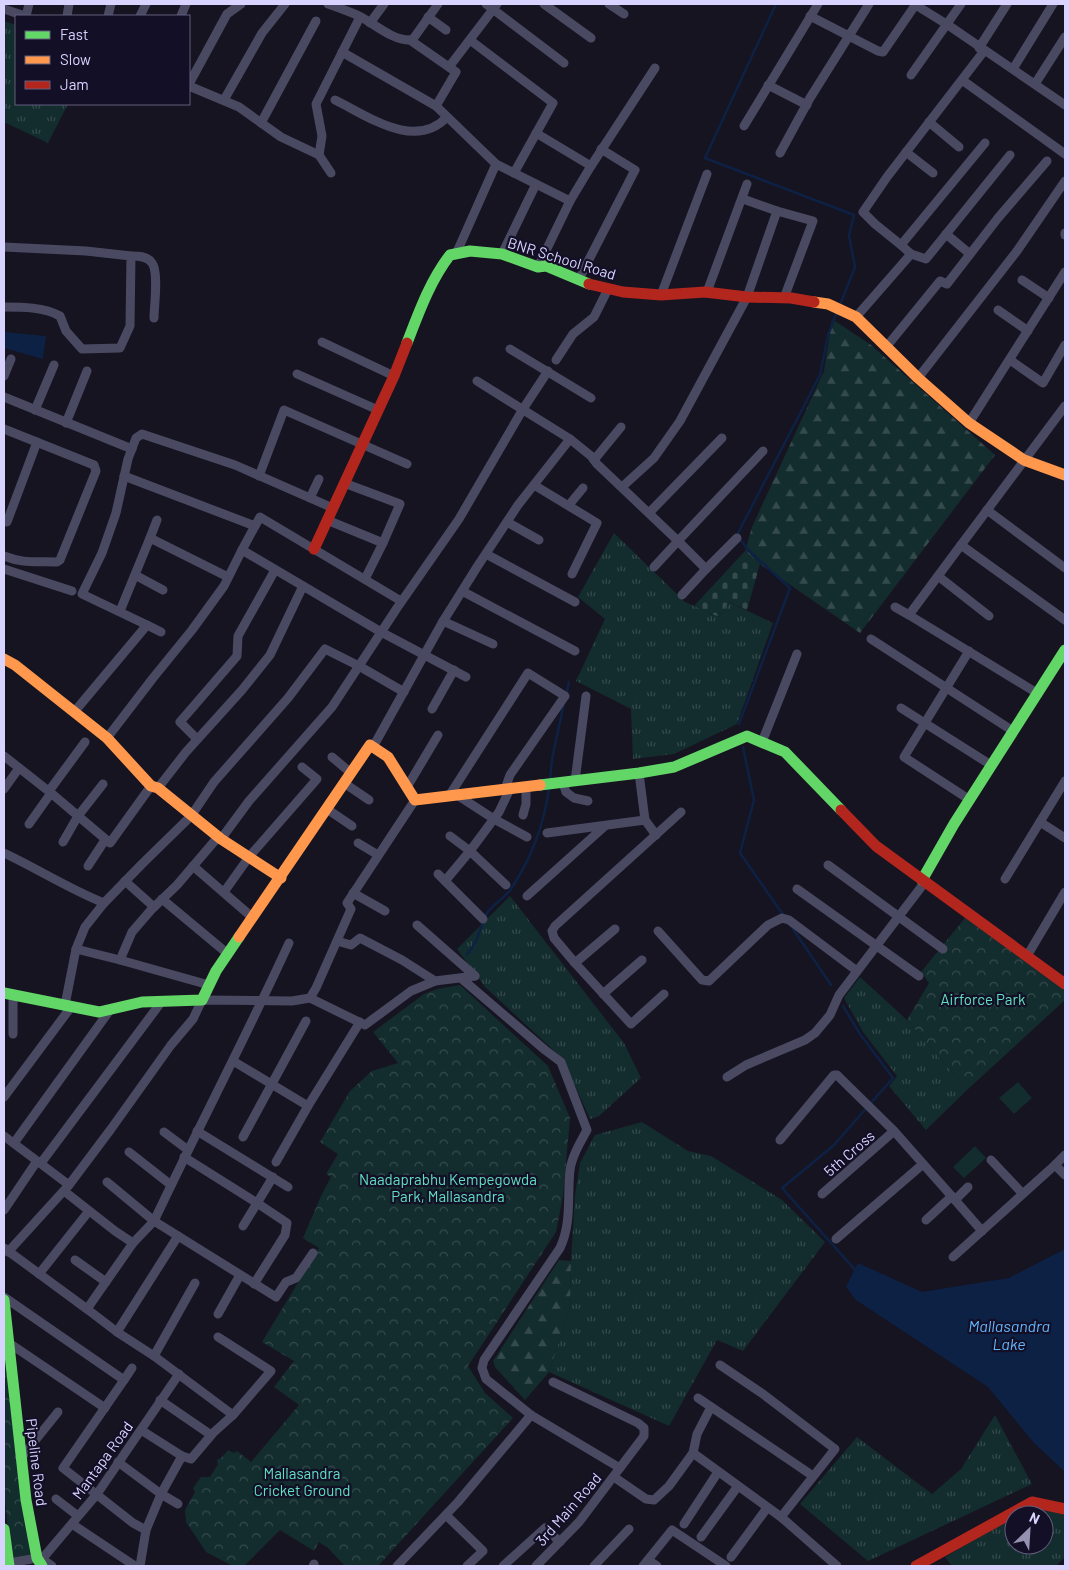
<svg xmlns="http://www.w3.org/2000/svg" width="1069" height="1570" viewBox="0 0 1069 1570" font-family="Barlow,sans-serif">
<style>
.grass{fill:url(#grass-tufts)}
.forest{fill:url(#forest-firs)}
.cemetery{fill:url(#cemetery-stones)}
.park{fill:url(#park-crowns)}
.pitch{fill:#132c2d}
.water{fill:#0d2144}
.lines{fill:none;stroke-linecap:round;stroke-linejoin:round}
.stream{stroke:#0d2144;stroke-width:2.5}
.street{stroke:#4a4962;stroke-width:9}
.fast{stroke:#63d668;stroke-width:11}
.slow{stroke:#ff974d;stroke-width:11}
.jam{stroke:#b3261e;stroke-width:11}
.labels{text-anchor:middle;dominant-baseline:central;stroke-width:4.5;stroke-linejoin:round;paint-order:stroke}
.street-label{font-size:15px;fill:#d9d4ff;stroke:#130f26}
.park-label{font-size:15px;fill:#5fe0c0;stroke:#130f26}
.water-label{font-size:16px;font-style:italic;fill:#62b6ff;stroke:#130f26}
</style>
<defs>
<pattern id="grass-tufts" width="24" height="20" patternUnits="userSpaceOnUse" patternTransform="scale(1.25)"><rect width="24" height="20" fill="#132c2d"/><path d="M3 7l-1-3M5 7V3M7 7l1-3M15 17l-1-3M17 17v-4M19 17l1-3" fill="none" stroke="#354a4c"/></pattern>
<pattern id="forest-firs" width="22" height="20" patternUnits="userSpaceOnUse" patternTransform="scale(1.25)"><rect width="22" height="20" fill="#132c2d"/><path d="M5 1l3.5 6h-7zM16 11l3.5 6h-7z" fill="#354a4c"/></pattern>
<pattern id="cemetery-stones" width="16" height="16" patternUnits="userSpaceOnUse" patternTransform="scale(1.25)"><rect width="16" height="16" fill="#132c2d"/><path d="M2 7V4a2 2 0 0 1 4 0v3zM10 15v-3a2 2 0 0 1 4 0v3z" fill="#354a4c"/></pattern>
<pattern id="park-crowns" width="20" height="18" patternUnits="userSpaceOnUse" patternTransform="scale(1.25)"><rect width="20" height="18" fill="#132c2d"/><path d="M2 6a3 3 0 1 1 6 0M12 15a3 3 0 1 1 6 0" fill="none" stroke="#354a4c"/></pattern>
</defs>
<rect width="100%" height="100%" fill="#161421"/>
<g class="grass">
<polygon points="4,21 16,25 16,104 68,104 48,143 4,122"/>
<polygon points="614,533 685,602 719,617 729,602 773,623 737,724 674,754 633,759 631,709 576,681 605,619 578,597"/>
<polygon points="510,896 624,1043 641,1078 599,1116 590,1119 563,1059 485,987 457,949"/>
<polygon points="860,977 907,1020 967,1090 926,1130 889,1086 897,1076 863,1032 844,998"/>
<polygon points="642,1122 688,1151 711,1156 782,1200 825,1242 743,1351 717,1340 669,1426 549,1372 570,1307 571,1261 575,1195 580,1163 595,1135"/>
<polygon points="995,1415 1032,1484 868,1561 800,1504 857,1437 932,1494 961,1469"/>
<polygon points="1033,1505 1065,1515 1065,1557 1056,1566 952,1566 945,1557 1014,1517 1014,1545 1044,1545 1044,1515 1017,1515"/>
</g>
<g class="forest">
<polygon points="832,319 871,345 995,455 860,633 760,564 745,551 752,527 824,371"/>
<polygon points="559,1260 571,1261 570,1307 549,1372 525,1400 495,1367 493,1361"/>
</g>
<polygon class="cemetery" points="745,551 760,564 747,610 729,602 719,617 694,606"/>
<g class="park">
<polygon points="965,918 1065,990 1065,1000 967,1090 907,1020 929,983 921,972"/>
<polygon points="460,985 548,1066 570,1118 563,1196 556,1232 468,1366 485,1393 513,1418 378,1566 345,1566 328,1548 319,1542 314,1551 280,1530 244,1566 233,1566 206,1552 186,1522 185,1510 195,1492 193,1488 201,1477 210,1477 218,1464 217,1460 222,1457 228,1450 234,1453 237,1451 251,1462 299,1405 274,1387 294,1361 262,1342 319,1248 303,1238 321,1196 331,1177 326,1174 338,1154 320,1142 350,1091 372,1071 398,1063 373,1032 424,994 437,989"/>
<polygon points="4,1346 31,1554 11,1560 4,1492"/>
</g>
<g class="pitch">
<polygon points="1018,1082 1032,1098 1014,1114 999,1098"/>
<polygon points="975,1146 986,1158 964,1178 953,1167"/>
</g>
<g class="water">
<polygon points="4,332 46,336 43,359 4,348"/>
<polygon points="1065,1249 1065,1472 1034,1443 988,1387 856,1300 846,1287 858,1263 922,1292 1009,1278"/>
</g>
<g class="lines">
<g class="stream">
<polyline points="776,4 705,158 854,215 849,235 855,267 840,305"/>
<polyline points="566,695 569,682"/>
<polyline points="739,724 790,588 749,551 737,535 820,375 828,335 837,312"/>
<polyline points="743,747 754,800 740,853 784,916"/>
<polyline points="550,781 552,759 564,703"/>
<polyline points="791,926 831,985"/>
<path d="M467,954c14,-15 11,-26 20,-41 6,-9 18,-15 24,-24 20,-30 33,-66 38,-100"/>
<polyline points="843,1006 860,1034 893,1078 833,1146 782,1188 857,1272"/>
</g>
<g class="street">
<path d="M328,4c11,4 23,8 33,13 15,8 31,23 49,23l46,32 -20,34"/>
<polyline points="486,4 564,63"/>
<polyline points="544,4 591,38"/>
<polyline points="609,4 624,14"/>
<polyline points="914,4 948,25 1065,105"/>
<polyline points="4,9 25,16"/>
<polyline points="26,16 29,4"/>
<polyline points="67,16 69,4"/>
<polyline points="108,16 111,4"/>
<polyline points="140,16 146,4"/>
<polyline points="181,16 186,4"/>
<polyline points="810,16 878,51 883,52 916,4"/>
<polyline points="428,17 446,30"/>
<polyline points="370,23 384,4"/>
<polyline points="410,40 413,39 438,4"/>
<polyline points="470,40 553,103 514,173"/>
<polyline points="979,48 1007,4"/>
<polyline points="342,52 436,106 496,164 456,254"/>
<polyline points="449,67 497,4"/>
<polyline points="1013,69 1053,4"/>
<polyline points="911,75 961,4"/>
<polyline points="962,80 1065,154"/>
<polyline points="189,84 227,14 241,4"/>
<polyline points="1035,84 1065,37"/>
<polyline points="768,85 807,105"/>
<polyline points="189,86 239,107 281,137 319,155 331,173"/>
<polyline points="224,100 262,33 285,4"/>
<path d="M335,100c33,16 80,51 112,17"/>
<polyline points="929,122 959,147"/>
<polyline points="261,123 316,21"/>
<polyline points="744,126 818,4"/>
<polyline points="536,133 591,166 570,201 538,267"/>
<polyline points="906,152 933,173"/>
<polyline points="780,153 810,98 869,4"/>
<polyline points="319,155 322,136 316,104 360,17"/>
<polyline points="496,164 570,201"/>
<polyline points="591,166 655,68"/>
<polyline points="777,211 813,221 784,298"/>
<polyline points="1065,233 1065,235"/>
<polyline points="946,234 970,254"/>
<polyline points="901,245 875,224 863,212 887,177 984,51"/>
<path d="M4,247l82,4 45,5 -1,70 -10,22 -38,1 -16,-18 -6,-15c-16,-9 -38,-9 -56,-9"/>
<polyline points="502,254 536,184"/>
<polyline points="911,254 926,259 1010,155"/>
<path d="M131,256c7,0 17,0 21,7 7,9 2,44 2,55"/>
<polyline points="579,279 635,170 601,149"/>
<polyline points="1022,280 1049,298"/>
<polyline points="707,292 747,184"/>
<polyline points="661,295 707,174"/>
<polyline points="998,310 1028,331"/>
<polyline points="856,317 911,254 901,245 985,143"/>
<polyline points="322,342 394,376"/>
<polyline points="887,346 940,281 947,284 998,218 1047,161"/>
<polyline points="510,349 591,398"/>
<polyline points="556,360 573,334 594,317 608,289"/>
<polyline points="1010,360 1043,383 1065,345"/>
<polyline points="297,374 378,410"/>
<polyline points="4,376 11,359"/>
<polyline points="918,378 1017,251 1065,181"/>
<polyline points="477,381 570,439 591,456 597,464 678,541 763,451"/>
<polyline points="4,397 132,449"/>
<polyline points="1065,406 961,545 1065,620"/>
<polyline points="35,410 54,365"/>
<polyline points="66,423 87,371"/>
<polyline points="969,423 1065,272"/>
<path d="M4,429l90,36 2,6 -36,89 -3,2c-21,-1 -33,2 -53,-6"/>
<polyline points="594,460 621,427"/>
<polyline points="124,476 255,526 242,550"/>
<polyline points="259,476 284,410 407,464"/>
<polyline points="534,485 597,523 572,574"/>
<polyline points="622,487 654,458 680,421 747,297 777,211 743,199"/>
<polyline points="310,498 319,479"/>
<polyline points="569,505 583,488"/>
<polyline points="987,510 1065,568"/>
<polyline points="649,513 722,438"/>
<polyline points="327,520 383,543 400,504 344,483"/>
<polyline points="7,522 37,442"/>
<polyline points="507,522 539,540"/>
<polyline points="255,526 260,517 401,601"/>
<polyline points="150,538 157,520"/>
<polyline points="961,545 909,615 1037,693"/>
<polyline points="486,554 575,602"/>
<polyline points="654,567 678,541 706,569 682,595"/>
<polyline points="4,569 72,591"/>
<polyline points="706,569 737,538"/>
<polyline points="135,575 163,590"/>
<polyline points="938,576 989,616"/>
<polyline points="365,579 383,543"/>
<polyline points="462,591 575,651"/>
<polyline points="895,607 909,615"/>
<polyline points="120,611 150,538 228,577"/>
<polyline points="443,621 493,644"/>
<polyline points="147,625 161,632"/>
<polyline points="871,639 1013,731"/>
<polyline points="969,651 904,757 970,800"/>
<polyline points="901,708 991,765"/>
<polyline points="432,709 454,670"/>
<polyline points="75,711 147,625 82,594 102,553 116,513 128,459 136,438 142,434 235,465 333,508"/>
<polyline points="107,738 153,678 192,630 224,586 242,550 381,632 466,677"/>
<polyline points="197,739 180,722 237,656 238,636 275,570"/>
<polyline points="762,742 797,654"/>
<polyline points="373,747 442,623 477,567 518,505 570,439"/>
<polyline points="4,756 51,793 29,824"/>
<polyline points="332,757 351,773"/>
<polyline points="639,773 645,820 656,835"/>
<polyline points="575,781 586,696"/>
<polyline points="344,783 369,800"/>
<polyline points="563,783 566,792 574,798 588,801"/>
<polyline points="407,787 438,735"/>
<polyline points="158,788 186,752 242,690 270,655 303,586"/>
<polyline points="4,789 19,768"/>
<polyline points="49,791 85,742"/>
<polyline points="51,793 110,843 151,786"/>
<polyline points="457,795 494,819 527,837"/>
<polyline points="449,796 528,673 565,696 510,775 505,789"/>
<polyline points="327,809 352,826"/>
<polyline points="523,815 526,804 526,787"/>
<polyline points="1040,822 1065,838"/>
<polyline points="547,833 645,820"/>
<polyline points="450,836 470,851 506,885"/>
<polyline points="221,839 249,801 332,707 397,608 459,519 523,409 548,371"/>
<polyline points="63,842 78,816 103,784"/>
<polyline points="358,843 378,855"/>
<path d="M4,853c34,16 65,36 100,50l-19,24 -9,22 -11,56"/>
<polyline points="828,865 943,949"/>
<polyline points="88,866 105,840"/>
<polyline points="193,866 253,918"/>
<polyline points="438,874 483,919"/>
<polyline points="1005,879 1065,781"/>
<polyline points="125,881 154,907"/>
<polyline points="445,881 470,851 499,812 510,789"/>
<polyline points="797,889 919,976"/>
<polyline points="224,892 249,857 317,779 302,767"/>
<polyline points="353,893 385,911"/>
<polyline points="527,896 605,826"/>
<polyline points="162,899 228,954"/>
<polyline points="104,903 142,864 191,816 214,782 288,698 325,649 359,666 404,692"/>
<polyline points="417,925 475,976"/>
<polyline points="658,931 702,980 709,981 768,925 782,918 789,920 857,971"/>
<polyline points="337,941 351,945 360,938 402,960 435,981 475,976"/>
<path d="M289,943c-43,94 -91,185 -135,278l122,76 10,-15 10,-4 17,-25"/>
<polyline points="76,949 120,960"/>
<polyline points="1027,956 1065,892"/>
<polyline points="575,963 615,929"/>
<path d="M462,979l83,71 16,12 26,68c-7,13 -15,26 -17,40 -3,26 2,53 -10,78l-76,112 -2,8 4,11 45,36 89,53"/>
<polyline points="209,985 120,960 132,932 151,910 177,885 218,837"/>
<polyline points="13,994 13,1034"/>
<polyline points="603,994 642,960"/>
<polyline points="664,994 631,1024 575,963 554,938 552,931 555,926 681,812"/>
<polyline points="310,998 365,1025 411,991 435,981"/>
<polyline points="233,1061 308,1106 360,1022"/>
<polyline points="727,1077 746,1065 805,1040 815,1033 830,1015 839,995 925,882"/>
<polyline points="4,1097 71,1007"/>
<polyline points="197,1131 288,1187"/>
<polyline points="164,1132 188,1150"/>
<polyline points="4,1136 69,1185 111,1129 171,1045 193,1019 202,1000 292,1001 310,998 316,988 351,909 347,903 415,800"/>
<polyline points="243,1137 306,1021"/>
<polyline points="780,1140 834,1075 837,1075 894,1131 955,1200 968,1187"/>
<polyline points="14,1143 110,1010"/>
<polyline points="129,1152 171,1185"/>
<polyline points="1065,1155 1055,1165 1065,1175"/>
<polyline points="184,1157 257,1203 287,1223 285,1235 254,1284"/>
<polyline points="991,1160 1022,1193"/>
<polyline points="276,1162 308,1106"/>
<polyline points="41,1163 162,1001"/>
<polyline points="107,1182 154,1221 133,1243 87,1309 117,1332 154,1356 195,1283"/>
<polyline points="64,1191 115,1231 133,1243"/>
<polyline points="822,1194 894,1131"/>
<polyline points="955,1200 982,1231"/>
<polyline points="4,1210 37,1161"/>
<polyline points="926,1220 952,1196"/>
<polyline points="243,1226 273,1177"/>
<polyline points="836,1239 923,1164"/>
<polyline points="4,1248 87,1309"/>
<polyline points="8,1252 69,1185"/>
<polyline points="953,1257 1055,1165"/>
<polyline points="75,1260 106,1282"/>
<polyline points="39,1274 89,1211"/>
<polyline points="4,1297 124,1380 63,1468 133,1523 146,1530"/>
<polyline points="218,1314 240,1275"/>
<polyline points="117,1332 178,1236"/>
<polyline points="218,1337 271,1371 233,1415"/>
<polyline points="9,1343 105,1408"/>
<polyline points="154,1356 233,1415 213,1433 191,1459 182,1456"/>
<polyline points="720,1365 763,1394 835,1449 781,1517"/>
<polyline points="124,1380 132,1368"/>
<polyline points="698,1398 813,1476"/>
<polyline points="160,1400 211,1435"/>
<polyline points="141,1430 182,1456 161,1494 178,1504"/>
<polyline points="693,1453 781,1517 837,1566"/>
<polyline points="21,1458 58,1412"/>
<polyline points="118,1462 161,1494 146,1530 140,1566"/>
<polyline points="614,1477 646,1499 654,1500 669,1486 693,1453 697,1434 711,1407"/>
<polyline points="56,1499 78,1516"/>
<polyline points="446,1515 483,1551 467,1566"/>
<polyline points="72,1524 135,1566"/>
<polyline points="684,1524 718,1472"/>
<polyline points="701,1537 738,1486"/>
<polyline points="731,1557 767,1508"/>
<polyline points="42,1559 97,1494 179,1374"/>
<polyline points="648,1560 657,1566"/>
<polyline points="6,1566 9,1563 37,1558 42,1559 52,1566"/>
<polyline points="313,1566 314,1564"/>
<polyline points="397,1566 458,1502 531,1415"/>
<polyline points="503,1566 545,1528 560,1542"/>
<polyline points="536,1566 579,1522 644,1436 644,1428 638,1423 553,1382"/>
<polyline points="594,1566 629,1529"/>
<polyline points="643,1566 672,1530 726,1566"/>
</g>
<g class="fast">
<path d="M407,343c12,-31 23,-62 43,-88l20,-4 32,3 36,13 8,-1 43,18"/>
<polyline points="540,785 639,773 674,767 747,736 785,752 841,810"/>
<polyline points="922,880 954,824 1065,650"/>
<polyline points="4,993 99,1012 142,1002 202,1000 216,971 239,937"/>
<polyline points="4,1300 26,1500 37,1558 42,1566"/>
<polyline points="4,1529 9,1566"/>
</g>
<g class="slow">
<polyline points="814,302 828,304 856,317 918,378 969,423 1024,460 1065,475"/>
<polyline points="4,659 15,665 107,738 151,786 158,788 221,839 281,878"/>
<polyline points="239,937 370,745 388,757 415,800 540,785"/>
</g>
<g class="jam">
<polyline points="589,284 623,292 661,295 705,292 747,297 791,298 814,302"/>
<polyline points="314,549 394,376 407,343"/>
<polyline points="841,810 876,846 1065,984"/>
<polyline points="916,1566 1032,1502 1065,1509"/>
</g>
</g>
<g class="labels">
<g class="street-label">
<text transform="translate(562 258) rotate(17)">BNR School Road</text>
<text transform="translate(849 1153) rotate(-41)">5th Cross</text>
<text transform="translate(102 1460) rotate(-54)">Mantapa Road</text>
<text transform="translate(37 1462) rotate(83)">Pipeline Road</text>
<text transform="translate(568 1509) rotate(-49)">3rd Main Road</text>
</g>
<g class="park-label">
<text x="983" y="999">Airforce Park</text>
<text x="448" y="1179">Naadaprabhu Kempegowda<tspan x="448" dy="17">Park, Mallasandra</tspan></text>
<text x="302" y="1473">Mallasandra<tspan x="302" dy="17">Cricket Ground</tspan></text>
</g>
<g class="water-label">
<text x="1009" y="1325">Mallasandra<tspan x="1009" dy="18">Lake</tspan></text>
</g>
</g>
<rect width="1069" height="1570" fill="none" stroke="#d9d4ff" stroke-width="10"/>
<rect x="15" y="15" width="175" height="90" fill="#130f26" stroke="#625e7d"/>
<rect x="25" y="31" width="25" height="8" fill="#63d668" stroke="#625e7d"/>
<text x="60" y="40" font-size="15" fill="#d9d4ff">Fast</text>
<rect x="25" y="56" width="25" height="8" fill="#ff974d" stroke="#625e7d"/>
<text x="60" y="65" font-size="15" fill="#d9d4ff">Slow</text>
<rect x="25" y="81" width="25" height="8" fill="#b3261e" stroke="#625e7d"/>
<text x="60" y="90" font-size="15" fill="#d9d4ff">Jam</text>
<g transform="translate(1029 1530) rotate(25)"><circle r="24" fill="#130f26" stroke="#625e7d"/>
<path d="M0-4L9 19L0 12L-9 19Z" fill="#9591b1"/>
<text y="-8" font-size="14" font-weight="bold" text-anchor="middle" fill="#d9d4ff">N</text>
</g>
</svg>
